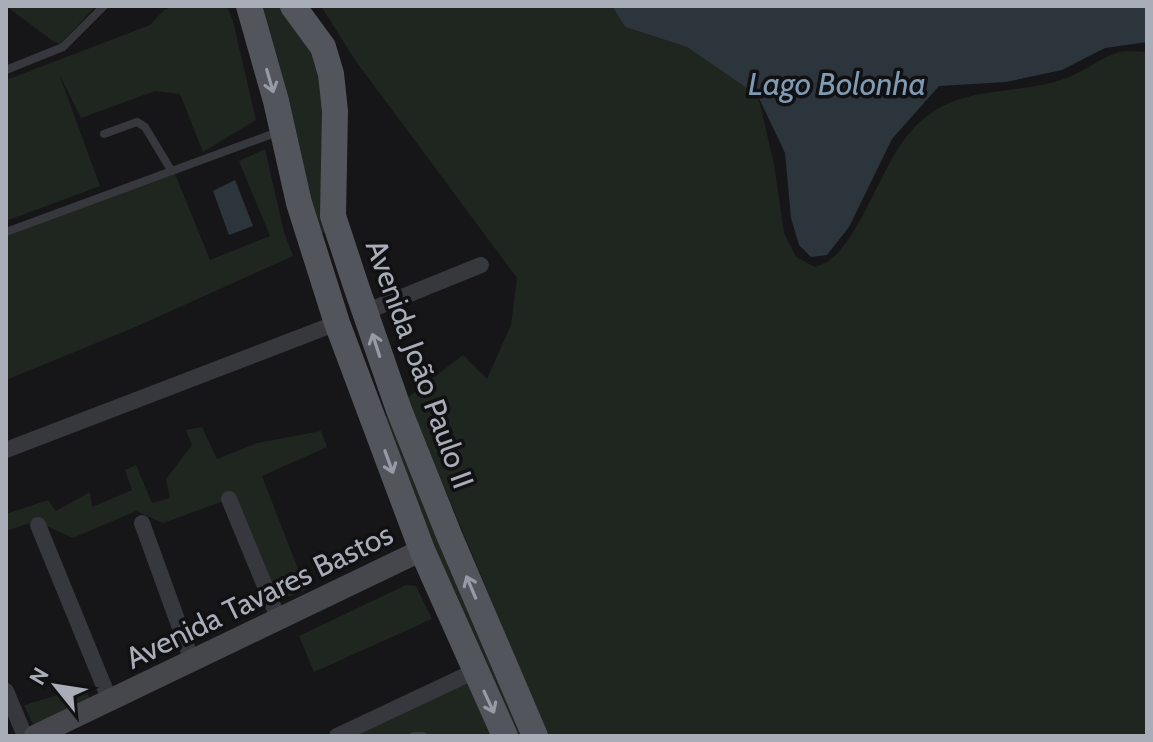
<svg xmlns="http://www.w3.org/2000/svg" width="1153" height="742" viewBox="0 0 1153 742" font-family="Cabin,sans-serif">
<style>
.green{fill:#1e261f}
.water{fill:#2c353c}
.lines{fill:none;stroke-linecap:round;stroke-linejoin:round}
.service{stroke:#37383d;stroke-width:8}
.minor{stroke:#37383d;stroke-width:16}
.secondary{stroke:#45474d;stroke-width:22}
.primary{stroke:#53555c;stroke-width:26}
.oneway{stroke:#979ba6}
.labels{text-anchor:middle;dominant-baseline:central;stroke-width:7;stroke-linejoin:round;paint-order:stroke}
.street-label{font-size:30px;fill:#a8adb8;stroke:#111113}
.water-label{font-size:32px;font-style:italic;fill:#7f9bb3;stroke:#111113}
</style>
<rect width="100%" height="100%" fill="#161618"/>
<g class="green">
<polygon points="6,6 96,6 60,44 53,41"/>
<polygon points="175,6 227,6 233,21 256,120 203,152 180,94 155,91 81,118 59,74 100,186 6,221 6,80 150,25 164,10"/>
<polygon points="263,6 281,6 315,51 326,86 328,232 315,235"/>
<path d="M321,6h291l13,21 62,20 71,49 16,68 10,69 12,24 19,10c5,-2 12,-4 16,-8 27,-21 49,-85 70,-115 44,-63 97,-45 160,-64 19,-6 36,-20 55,-27 9,-3 22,-1 31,-1v684h-599l-141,-338 56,-43 24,24 24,-54 6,-47 -162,-218z"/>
<polygon points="265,149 284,232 293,256 133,328 6,380 6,233 173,169 210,260 270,236 239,161"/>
<path d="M382,414l9,4 136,318h-8c-49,-106 -98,-212 -137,-322z"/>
<polygon points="202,427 217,459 257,443 321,431 327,447 262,476 306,590 273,603 229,499 163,523 136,511 73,538 36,521 6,531 6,514 48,500 56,511 90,492 92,507 132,490 125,470 136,465 152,503 170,498 166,479 192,445 186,430"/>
<polygon points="406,585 416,586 432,619 314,672 299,636"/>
<polygon points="464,675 492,736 336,736"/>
<polygon points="85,687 91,701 34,727 24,705"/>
</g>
<g class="water">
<polygon points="612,6 1147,6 1147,42 1105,48 1062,70 1006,82 939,86 892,139 849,227 827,255 811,257 799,245 791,218 785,153 758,96 687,47 625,27"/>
<polygon points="235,180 253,226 229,235 213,191"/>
</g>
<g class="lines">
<g class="service">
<polyline points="6,70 63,47 104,6"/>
<polyline points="104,134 137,122 145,127 171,170"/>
<polyline points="6,232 278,132"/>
<polyline points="414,736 423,736"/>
</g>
<g class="minor">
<polyline points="365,312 481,265"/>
<polyline points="6,450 337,323"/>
<polyline points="229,499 279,620"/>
<polyline points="142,523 192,661"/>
<polyline points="38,525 110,701"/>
<polyline points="6,691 25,736"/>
<polyline points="337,736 475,671"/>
</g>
<polyline class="secondary" points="35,736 422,550"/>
<g class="primary">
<polyline points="249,6 276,101 299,203 337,323 422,550 505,736"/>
<polyline points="293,6 323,47 331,74 335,111 333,216 356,286 399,410 449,535 535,736"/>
</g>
</g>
<defs><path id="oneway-shaft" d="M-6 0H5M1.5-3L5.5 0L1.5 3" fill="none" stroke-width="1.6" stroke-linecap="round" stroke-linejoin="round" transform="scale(2)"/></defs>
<g class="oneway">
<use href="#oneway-shaft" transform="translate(270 81) rotate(74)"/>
<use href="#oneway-shaft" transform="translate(376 345) rotate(-108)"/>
<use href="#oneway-shaft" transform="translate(389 462) rotate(70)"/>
<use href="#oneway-shaft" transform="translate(471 587) rotate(-113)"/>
<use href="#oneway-shaft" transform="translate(489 702) rotate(65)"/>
</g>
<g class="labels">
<g class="street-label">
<text transform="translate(420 364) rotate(70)">Avenida João Paulo II</text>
<text transform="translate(259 596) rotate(-26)">Avenida Tavares Bastos</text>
</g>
<g class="water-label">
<text x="837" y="83">Lago Bolonha</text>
</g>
</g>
<rect width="1153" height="742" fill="none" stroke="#a8adb8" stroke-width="16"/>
<g transform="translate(56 686) rotate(300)" stroke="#111113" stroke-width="6" paint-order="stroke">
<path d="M0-6L14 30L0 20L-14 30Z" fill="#a8adb8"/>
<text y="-12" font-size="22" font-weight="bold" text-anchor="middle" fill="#a8adb8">N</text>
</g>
</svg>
